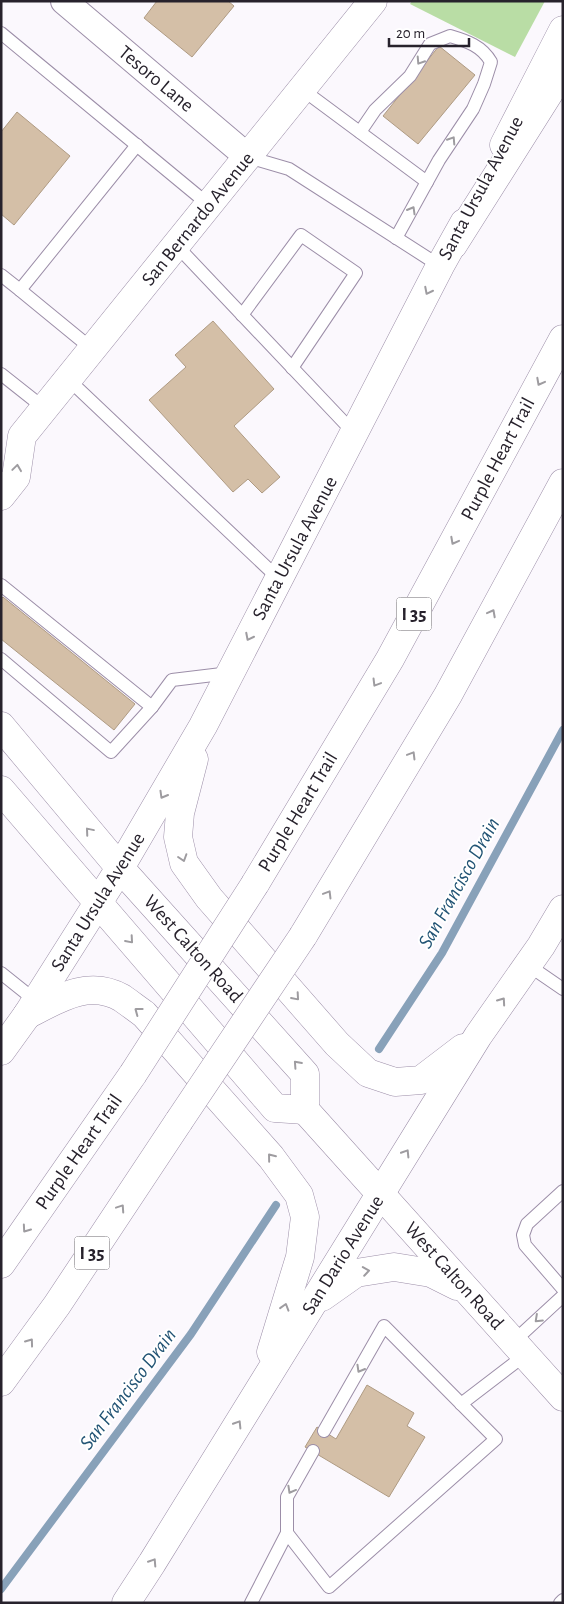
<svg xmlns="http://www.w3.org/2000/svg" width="564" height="1604" viewBox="0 0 564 1604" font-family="'Alegreya Sans',sans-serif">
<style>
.green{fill:#b9dda5}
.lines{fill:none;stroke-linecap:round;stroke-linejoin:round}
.stream{stroke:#88a1b9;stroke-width:8}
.building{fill:#d4bfa7;stroke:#af9b83}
.lane-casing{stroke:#9c8ea8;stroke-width:14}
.street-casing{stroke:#9c8ea8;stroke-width:28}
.secondary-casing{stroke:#9c8ea8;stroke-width:29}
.highway-casing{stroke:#9c8ea8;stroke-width:29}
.lane{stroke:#fff;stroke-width:12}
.street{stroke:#fff;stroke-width:26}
.secondary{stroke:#fff;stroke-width:28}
.highway{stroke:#fff;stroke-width:28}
.highway-bridge-casing{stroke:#9c8ea8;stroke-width:29;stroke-linecap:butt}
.highway-bridge{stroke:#fff;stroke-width:28}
.oneway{stroke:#9e9ca0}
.labels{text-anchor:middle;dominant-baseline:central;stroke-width:4;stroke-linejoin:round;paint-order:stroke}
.shield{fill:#fff;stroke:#68646b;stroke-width:1}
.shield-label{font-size:19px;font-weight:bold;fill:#27222c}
.street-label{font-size:20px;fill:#27222c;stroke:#fff}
.water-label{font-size:21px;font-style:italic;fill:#215374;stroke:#fff}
</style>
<rect width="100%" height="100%" fill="#fbf8fd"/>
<polygon class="green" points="412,1 545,1 515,57 410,4"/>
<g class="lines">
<g class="stream">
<polyline points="379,1049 442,953 563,730"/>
<polyline points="1,1589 191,1334 276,1205"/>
</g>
</g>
<g class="building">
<polygon points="157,1 228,1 234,6 192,57 144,18"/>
<polygon points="439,46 475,75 418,144 383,116"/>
<polygon points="17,112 70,156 14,225 1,214 1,132"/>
<polygon points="213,321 274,389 234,426 280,477 262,493 248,479 233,492 149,400 186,367 175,355"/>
<polygon points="3,597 135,704 114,730 1,639 1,599"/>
<polygon points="367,1385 414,1413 407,1426 425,1437 389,1497 305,1447 317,1427 336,1439"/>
</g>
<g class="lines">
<defs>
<g id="lane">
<polyline points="1,33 209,205"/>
<polyline points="303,90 427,182"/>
<path d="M360,132l15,-22 35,-34 20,-32 20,-8c17,5 32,10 41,26l-7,22 -11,25 -34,51 -43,78"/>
<polyline points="248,157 289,169 440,266"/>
<polyline points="176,245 355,434"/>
<polyline points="1,275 20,290 137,145"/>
<polyline points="20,290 92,349"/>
<polyline points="242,315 301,235 356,273 292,368"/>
<polyline points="1,374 44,408"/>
<polyline points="68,379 279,579"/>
<polyline points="1,585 152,707 111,752 1,659"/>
<polyline points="152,707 172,680 230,673"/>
<polyline points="528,965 563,989"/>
<polyline points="1,973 36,1001"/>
<polyline points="563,1191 527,1224 523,1235 525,1245 563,1289"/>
<polyline points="513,1342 563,1296"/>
<polyline points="461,1404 525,1355"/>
<polyline points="287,1533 287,1497 313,1451"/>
<polyline points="251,1603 287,1533 329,1587 496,1439 384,1326 324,1431"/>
<polyline points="560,1603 563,1600"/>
</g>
<polyline id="street" points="64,1 248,157"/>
<g id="secondary">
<polyline points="504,145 563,30"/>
<polyline points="1,496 16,477 22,436 373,1"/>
<polyline points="1,726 120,868 305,1074 305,1110 563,1397"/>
<polyline points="194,759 180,813 178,837 184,863 209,898 337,1044 368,1073 395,1082 421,1080 463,1048"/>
<polyline points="1,790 275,1108 305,1110"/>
<path d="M27,1015c31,-16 61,-36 95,-17 7,5 15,11 22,16l127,143 28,38 6,22 -5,40 -29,95"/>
<polyline points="1,1051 27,1015 120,868 203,726 440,266 464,223"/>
<polyline points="322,1297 356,1273 394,1267 431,1273 457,1286"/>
<polyline points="126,1603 152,1563 478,1036 541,946 563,909"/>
</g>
<g id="highway">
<polyline points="453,245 563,71"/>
<polyline points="255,884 390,659 563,339"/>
<polyline points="303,936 448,695 563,483"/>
<polyline points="1,1264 133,1074"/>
<polyline points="1,1382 57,1305 179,1121"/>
</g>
</defs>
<use href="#lane" class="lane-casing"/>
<use href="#street" class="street-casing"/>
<use href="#secondary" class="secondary-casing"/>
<use href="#highway" class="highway-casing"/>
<use href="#lane" class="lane"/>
<use href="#street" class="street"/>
<use href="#secondary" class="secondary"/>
<use href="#highway" class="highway"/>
<defs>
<g id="highway-bridge">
<polyline points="133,1074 255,884"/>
<polyline points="179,1121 303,936"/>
</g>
</defs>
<use href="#highway-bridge" class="highway-bridge-casing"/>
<use href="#highway-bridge" class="highway-bridge"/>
</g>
<defs><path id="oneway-chevron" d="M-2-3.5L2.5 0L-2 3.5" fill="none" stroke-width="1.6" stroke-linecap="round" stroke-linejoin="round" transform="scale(1.25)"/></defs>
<g class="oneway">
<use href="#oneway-chevron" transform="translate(420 61) rotate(123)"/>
<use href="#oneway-chevron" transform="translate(452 140) rotate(-57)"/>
<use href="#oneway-chevron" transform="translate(412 210) rotate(-60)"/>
<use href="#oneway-chevron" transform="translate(428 291) rotate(117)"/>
<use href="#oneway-chevron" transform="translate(540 382) rotate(118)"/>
<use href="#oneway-chevron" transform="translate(17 468) rotate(-82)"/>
<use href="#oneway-chevron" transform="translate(454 541) rotate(118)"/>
<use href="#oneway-chevron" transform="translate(492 613) rotate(-62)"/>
<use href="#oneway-chevron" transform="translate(249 637) rotate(117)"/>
<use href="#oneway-chevron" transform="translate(376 683) rotate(121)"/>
<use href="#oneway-chevron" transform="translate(412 755) rotate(-59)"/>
<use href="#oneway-chevron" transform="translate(163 795) rotate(120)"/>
<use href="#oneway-chevron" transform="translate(89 831) rotate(-130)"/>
<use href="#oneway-chevron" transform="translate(183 858) rotate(72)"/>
<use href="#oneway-chevron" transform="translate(328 894) rotate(-59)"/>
<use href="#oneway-chevron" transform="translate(130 940) rotate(49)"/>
<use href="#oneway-chevron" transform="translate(296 997) rotate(49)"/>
<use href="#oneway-chevron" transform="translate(502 1001) rotate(-55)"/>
<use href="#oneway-chevron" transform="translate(138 1011) rotate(-143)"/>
<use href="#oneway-chevron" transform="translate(297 1064) rotate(-132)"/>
<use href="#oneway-chevron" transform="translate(406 1153) rotate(-58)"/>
<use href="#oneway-chevron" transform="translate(271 1157) rotate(-129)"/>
<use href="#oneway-chevron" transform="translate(121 1208) rotate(-56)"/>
<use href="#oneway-chevron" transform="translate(26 1229) rotate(125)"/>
<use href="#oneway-chevron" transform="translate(366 1271) rotate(-9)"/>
<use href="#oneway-chevron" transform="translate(285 1307) rotate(-73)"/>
<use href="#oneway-chevron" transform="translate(538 1319) rotate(137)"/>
<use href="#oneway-chevron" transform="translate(30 1342) rotate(-54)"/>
<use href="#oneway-chevron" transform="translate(360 1369) rotate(120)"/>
<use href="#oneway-chevron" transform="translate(238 1424) rotate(-58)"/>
<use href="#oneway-chevron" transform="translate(291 1490) rotate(119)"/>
<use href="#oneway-chevron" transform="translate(153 1562) rotate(-57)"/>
</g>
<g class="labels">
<g class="shield">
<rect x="396.5" y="597.5" width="35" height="33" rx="4"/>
<rect x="74.5" y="1236.5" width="35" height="33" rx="4"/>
</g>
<g class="shield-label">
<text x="414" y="614">I 35</text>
<text x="92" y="1253">I 35</text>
</g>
<g class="street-label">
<text transform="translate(156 79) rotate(40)">Tesoro Lane</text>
<text transform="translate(481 188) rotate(-62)">Santa Ursula Avenue</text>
<text transform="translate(198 219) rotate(-51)">San Bernardo Avenue</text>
<text transform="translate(498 459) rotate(-62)">Purple Heart Trail</text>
<text transform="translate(295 548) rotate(-62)">Santa Ursula Avenue</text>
<text transform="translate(298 812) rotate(-59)">Purple Heart Trail</text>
<text transform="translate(98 902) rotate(-58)">Santa Ursula Avenue</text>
<text transform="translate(193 949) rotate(48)">West Calton Road</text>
<text transform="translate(79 1152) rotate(-55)">Purple Heart Trail</text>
<text transform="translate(343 1255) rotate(-58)">San Dario Avenue</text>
<text transform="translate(454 1276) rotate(48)">West Calton Road</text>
</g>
<g class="water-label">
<text transform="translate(459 883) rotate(-61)">San Francisco Drain</text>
<text transform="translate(128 1389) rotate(-53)">San Francisco Drain</text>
</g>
</g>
<rect width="564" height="1604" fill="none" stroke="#27222c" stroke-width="5"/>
<path d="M389 38v8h80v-8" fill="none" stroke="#27222c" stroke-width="2.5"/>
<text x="396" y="38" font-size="15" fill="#27222c" stroke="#ffffff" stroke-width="4" paint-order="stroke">20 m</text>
</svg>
